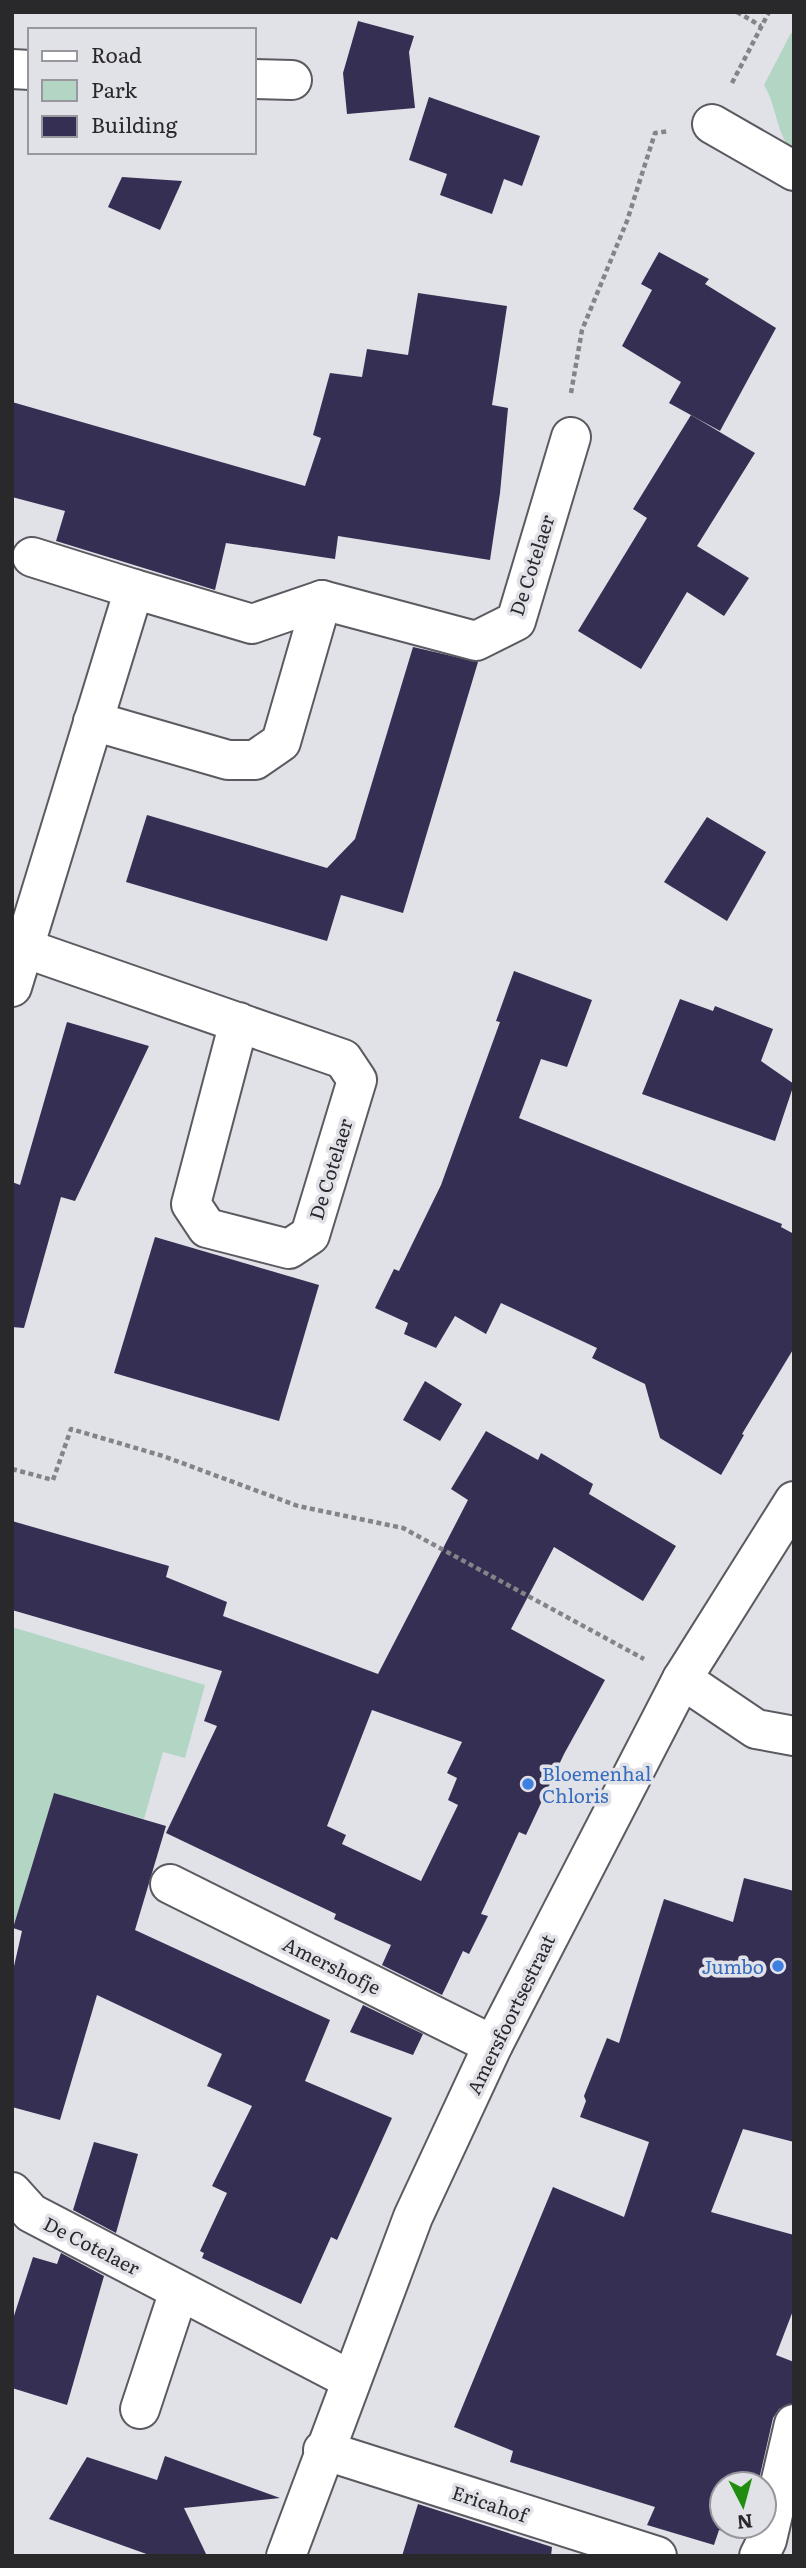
<svg xmlns="http://www.w3.org/2000/svg" width="806" height="2568" viewBox="0 0 806 2568" font-family="Literata,serif">
<style>
.green{fill:#b3d6c4}
.building{fill:#352f54;fill-rule:evenodd}
.lines{fill:none;stroke-linecap:round;stroke-linejoin:round}
.street-casing{stroke:#5b5a61;stroke-width:42}
.path{stroke:#838388;stroke-width:4.5;stroke-dasharray:5 3.5;stroke-linecap:butt}
.street{stroke:#fff;stroke-width:38}
.shop-dot{fill:#3f7fe0;stroke:#e1e1e8;stroke-width:2.5}
.labels{text-anchor:middle;dominant-baseline:central;stroke-width:7;stroke-linejoin:round;paint-order:stroke}
.street-label{font-size:19px;fill:#29292c;stroke:#e1e1e8}
.shop-label{font-size:19px;fill:#366cbe;stroke:#e1e1e8;text-anchor:start}
</style>
<rect width="100%" height="100%" fill="#e1e1e8"/>
<g class="green">
<path d="M791,33l3,1v118c-17,-13 -17,-46 -30,-67z"/>
<polygon points="12,1627 205,1685 185,1758 163,1752 144,1819 54,1793 13,1928"/>
</g>
<g class="building">
<polygon points="358,21 414,36 409,52 415,108 347,114 343,73"/>
<polygon points="429,97 540,136 522,186 504,179 492,214 440,195 447,174 409,160"/>
<polygon points="122,177 182,181 160,230 108,207"/>
<polygon points="659,252 709,279 705,284 776,328 720,431 669,403 681,382 622,346 652,290 641,284"/>
<polygon points="418,293 507,306 492,405 508,408 500,493 490,560 338,536 335,559 226,543 215,590 56,541 65,511 12,497 12,402 305,486 321,438 313,435 330,373 362,377 367,349 408,355"/>
<polygon points="691,415 755,453 697,546 749,578 724,616 687,592 641,669 578,631 647,518 633,509"/>
<polygon points="413,647 478,662 403,913 341,895 327,941 126,882 147,815 327,868 355,839"/>
<polygon points="707,817 766,852 727,921 664,882"/>
<polygon points="514,971 592,1000 567,1067 541,1059 519,1118 782,1224 781,1227 794,1234 794,1348 742,1434 744,1435 721,1475 660,1438 645,1384 592,1358 597,1348 501,1303 486,1334 455,1316 436,1348 404,1334 408,1323 375,1308 394,1269 399,1271 441,1185 500,1022 496,1021"/>
<polygon points="680,999 713,1011 715,1006 773,1029 761,1061 794,1084 775,1141 642,1094"/>
<polygon points="67,1022 149,1046 75,1201 61,1197 24,1328 12,1327 12,1182 20,1185"/>
<polygon points="155,1237 319,1285 279,1421 114,1373"/>
<polygon points="425,1381 462,1404 440,1441 403,1420"/>
<path d="M486,1431l52,29 3,-7 52,31 -4,10 87,52 -33,55 -89,-54 -43,82 94,51 -41,74 -38,81 -7,-3 -38,82 7,2 -19,38 -6,-3 -21,44 -60,-30 9,-20 -57,-26 2,-5 -170,-81 51,-107 -13,-5 18,-50 -210,-61v-89l157,45 -3,11 61,25 -4,14 155,58 90,-174 -17,-11zM372,1710l90,32 -15,31 10,5 -9,22 10,5 -37,76 -79,-37 4,-9 -19,-9z"/>
<polygon points="54,1793 166,1826 135,1930 330,2020 305,2081 392,2118 337,2240 331,2237 301,2304 202,2258 204,2253 200,2251 227,2193 212,2186 252,2106 207,2086 222,2054 97,1995 60,2120 12,2107 12,1975 22,1931 13,1928"/>
<polygon points="744,1878 794,1891 794,2142 743,2129 711,2212 794,2235 794,2308 776,2355 794,2362 794,2403 779,2409 773,2418 758,2484 722,2484 722,2526 748,2526 744,2537 719,2530 714,2545 647,2525 655,2507 510,2462 513,2451 454,2427 553,2187 624,2217 649,2142 580,2117 586,2101 584,2096 607,2038 619,2043 664,1899 733,1922"/>
<polygon points="363,2005 423,2034 413,2055 350,2032"/>
<polygon points="94,2142 138,2154 116,2233 73,2210"/>
<polygon points="61,2253 104,2276 67,2405 12,2388 12,2322 33,2257 57,2264"/>
<polygon points="165,2456 280,2498 184,2508 207,2556 152,2556 49,2519 87,2457 157,2480"/>
<polygon points="418,2504 552,2547 551,2556 402,2556"/>
</g>
<g class="lines">
<defs>
<g id="street">
<polyline points="12,69 30,70"/>
<polyline points="254,79 292,80"/>
<polyline points="712,124 794,171"/>
<polyline points="32,557 134,589"/>
<polyline points="93,721 228,760 255,760 281,742 322,600"/>
<polyline points="24,948 343,1059 357,1080 310,1235 289,1249 207,1228 191,1204 239,1022"/>
<polyline points="12,987 134,589 252,624 322,600 476,641 516,621 571,437"/>
<polyline points="682,1679 756,1729 794,1736"/>
<polyline points="170,1884 493,2045"/>
<polyline points="12,2192 31,2213 351,2380"/>
<polyline points="140,2409 179,2291"/>
<polyline points="323,2450 657,2556"/>
<polyline points="286,2556 413,2217 493,2045 682,1679 794,1501"/>
<polyline points="759,2556 767,2540 794,2424"/>
</g>
</defs>
<use href="#street" class="street-casing"/>
<g class="path">
<polyline points="737,12 761,26"/>
<polyline points="732,83 769,12"/>
<polyline points="571,393 582,330 627,221 655,133 669,131"/>
<polyline points="12,1469 53,1480 71,1429 163,1456 298,1506 403,1528 644,1659"/>
</g>
<use href="#street" class="street"/>
</g>
<g class="shop-dot">
<circle cx="528" cy="1784" r="7"/>
<circle cx="778" cy="1966" r="7"/>
</g>
<g class="labels">
<g class="street-label">
<text transform="translate(531 565) rotate(-72)">De Cotelaer</text>
<text transform="translate(330 1169) rotate(-73)">De Cotelaer</text>
<text transform="translate(332 1965) rotate(26)">Amershofje</text>
<text transform="translate(510 2014) rotate(-64)">Amersfoortsestraat</text>
<text transform="translate(92 2245) rotate(27)">De Cotelaer</text>
<text transform="translate(490 2503) rotate(18)">Ericahof</text>
</g>
<g class="shop-label">
<text x="542" y="1773">Bloemenhal<tspan x="542" dy="22">Chloris</tspan></text>
<text x="764" y="1966" text-anchor="end">Jumbo</text>
</g>
</g>
<rect width="806" height="2568" fill="none" stroke="#29292c" stroke-width="28"/>
<rect x="28" y="28" width="228" height="126" fill="#e1e1e8" stroke="#97979d" stroke-width="2"/>
<rect x="42" y="51" width="35" height="10" fill="#ffffff" stroke="#97979d" stroke-width="2"/>
<text x="91" y="63" font-size="21" fill="#29292c">Road</text>
<rect x="42" y="80" width="35" height="21" fill="#b3d6c4" stroke="#97979d" stroke-width="2"/>
<text x="91" y="98" font-size="21" fill="#29292c">Park</text>
<rect x="42" y="116" width="35" height="21" fill="#352f54" stroke="#97979d" stroke-width="2"/>
<text x="91" y="133" font-size="21" fill="#29292c">Building</text>
<g transform="translate(743 2505) rotate(174)"><circle r="33" fill="#e1e1e8" stroke="#97979d" stroke-width="2"/>
<path d="M0-5L12 26L0 18L-12 26Z" fill="#218d0f"/>
<text y="-10" font-size="19" font-weight="bold" text-anchor="middle" fill="#29292c">N</text>
</g>
</svg>
